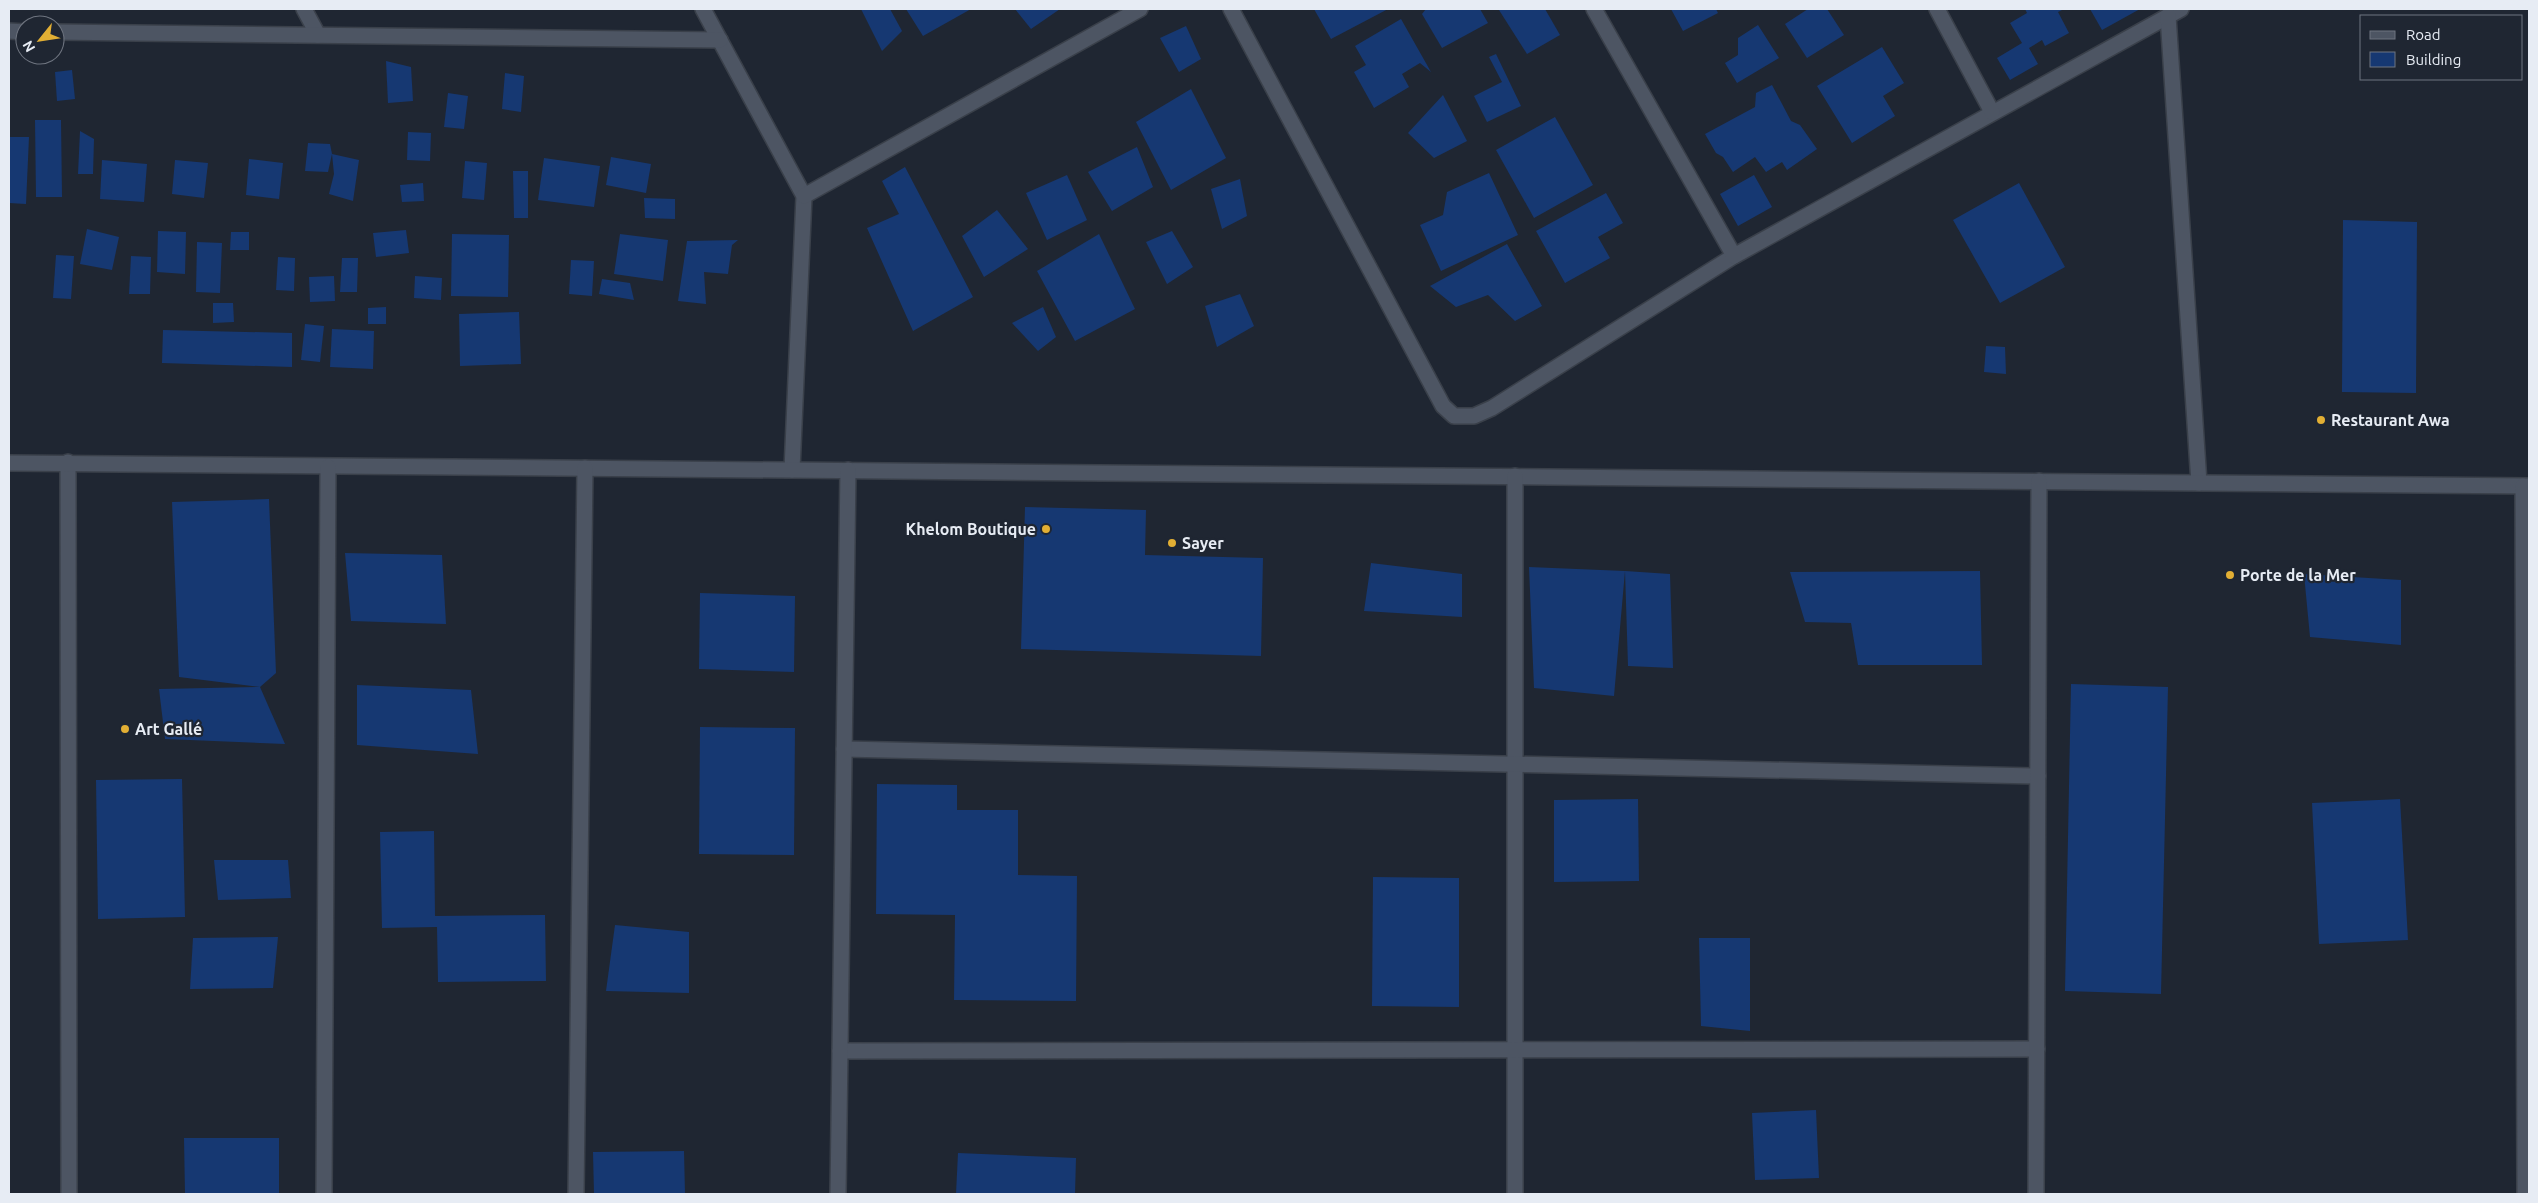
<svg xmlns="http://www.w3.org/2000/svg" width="2538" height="1203" viewBox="0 0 2538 1203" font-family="Ubuntu,sans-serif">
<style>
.building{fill:#163872}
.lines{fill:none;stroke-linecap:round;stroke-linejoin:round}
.street-casing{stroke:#3a404a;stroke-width:18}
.street{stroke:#4d5563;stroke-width:15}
.poi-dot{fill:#e2af34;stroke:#1f2632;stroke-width:2}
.labels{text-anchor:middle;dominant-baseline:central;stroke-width:4.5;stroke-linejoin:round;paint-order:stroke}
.poi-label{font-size:16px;font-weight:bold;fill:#e7ecf4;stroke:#1f2632;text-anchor:start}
</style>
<rect width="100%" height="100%" fill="#1f2632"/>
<g class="building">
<polygon points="861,9 890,9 902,31 882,51"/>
<polygon points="906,9 971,9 923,36"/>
<polygon points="1015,9 1060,9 1031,29"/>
<polygon points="1314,9 1388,9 1331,39"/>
<polygon points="1426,9 1480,9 1488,23 1442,48 1422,14"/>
<polygon points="1501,9 1545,9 1560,35 1527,54 1499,10"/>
<polygon points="1671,9 1716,9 1718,13 1683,31"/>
<polygon points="1808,9 1827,9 1844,35 1807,58 1785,24"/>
<polygon points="2025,9 2064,9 2058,12 2069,33 2045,46 2042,40 2029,48 2038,64 2010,80 1997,58 2022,43 2010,23 2027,13"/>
<polygon points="2090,9 2140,9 2102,30"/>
<polygon points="1401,19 1431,72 1420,63 1402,74 1409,87 1374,108 1354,72 1366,65 1355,46"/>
<polygon points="1758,25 1779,58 1737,83 1725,63 1738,55 1738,38"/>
<polygon points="1186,26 1201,59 1179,72 1160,38"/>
<polygon points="1882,47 1904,83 1883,96 1895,116 1852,143 1817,86"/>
<polygon points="1496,54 1521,106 1487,122 1474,96 1502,82 1489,57"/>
<polygon points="386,61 411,67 413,101 388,103"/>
<polygon points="72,70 75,99 57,101 55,72"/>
<polygon points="505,73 524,76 521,112 502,109"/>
<polygon points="1772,85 1791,121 1800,125 1817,149 1787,170 1782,162 1766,172 1755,157 1733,172 1723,157 1716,153 1705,134 1755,107 1756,93"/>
<polygon points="1191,89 1226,158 1171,190 1136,122"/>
<polygon points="448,93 468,96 464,129 444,127"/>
<polygon points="1443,95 1467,141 1434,158 1408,133"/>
<polygon points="1555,117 1593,185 1534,218 1496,150"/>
<polygon points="35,120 61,120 62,197 36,197"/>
<polygon points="80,131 94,139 93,174 78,174"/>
<polygon points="408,132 431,133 430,161 407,160"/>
<polygon points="9,137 29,137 26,204 9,203"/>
<polygon points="308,143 330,144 332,154 328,172 305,171"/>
<polygon points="1137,147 1153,187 1112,211 1088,172"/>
<polygon points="332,154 359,160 353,201 329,194 334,174"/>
<polygon points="611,157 651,164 646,193 606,185"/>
<polygon points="544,158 600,166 594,207 538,200"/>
<polygon points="249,159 283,163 279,199 246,195"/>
<polygon points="102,160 147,164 144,202 100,199"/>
<polygon points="175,160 208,163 204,198 172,194"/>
<polygon points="465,161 487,163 484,200 462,198"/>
<polygon points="905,167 973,297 913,331 867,228 899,214 882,181"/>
<polygon points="513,171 528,171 528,218 514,218"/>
<polygon points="1489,173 1518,235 1441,271 1420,225 1443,215 1447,192"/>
<polygon points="1067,175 1087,220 1047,240 1026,193"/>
<polygon points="1754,175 1772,207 1738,226 1720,194"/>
<polygon points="1240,179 1247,216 1222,229 1211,189"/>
<polygon points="423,183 424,201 402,202 400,185"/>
<polygon points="2019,183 2065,267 2000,303 1953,220"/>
<polygon points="1606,193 1623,223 1598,237 1610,258 1565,283 1536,231"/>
<polygon points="644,198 675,199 675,219 645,218"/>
<polygon points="997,210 1028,249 984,277 962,236"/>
<polygon points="2343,220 2417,222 2416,393 2342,392"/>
<polygon points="87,229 119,237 112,270 80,264"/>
<polygon points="406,230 409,253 376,257 373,233"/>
<polygon points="158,231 186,232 185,274 157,272"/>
<polygon points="1172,231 1193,267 1167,284 1146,242"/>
<polygon points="231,232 249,232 249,250 230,250"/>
<polygon points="452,234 509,235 508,297 451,296"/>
<polygon points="620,234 668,240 663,281 614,274"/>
<polygon points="1099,234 1135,309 1075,341 1037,271"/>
<polygon points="738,240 732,245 728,274 704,272 706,304 678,301 687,241"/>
<polygon points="197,242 222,243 220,293 196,292"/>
<polygon points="1507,244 1542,306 1515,321 1488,295 1456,307 1430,286"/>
<polygon points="56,255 74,256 71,299 53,298"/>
<polygon points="131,256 151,257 150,294 129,294"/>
<polygon points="278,257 295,258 294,291 276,290"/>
<polygon points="342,258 358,258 357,292 340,292"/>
<polygon points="571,260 594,261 592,296 569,294"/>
<polygon points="334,276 335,301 310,302 309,277"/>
<polygon points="415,276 442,278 441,300 414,298"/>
<polygon points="602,279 630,283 634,300 599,294"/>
<polygon points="1240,294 1254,326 1217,347 1205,306"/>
<polygon points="213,303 233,303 234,322 213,323"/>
<polygon points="386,307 386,324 368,324 368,308"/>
<polygon points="1043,307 1056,337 1038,351 1012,323"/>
<polygon points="519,312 521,364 460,366 459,314"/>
<polygon points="305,324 324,326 320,362 301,360"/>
<polygon points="332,329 374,331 373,369 330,367"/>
<polygon points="163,330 292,333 292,367 162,363"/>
<polygon points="1986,346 2005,347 2006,374 1984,372"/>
<polygon points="269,499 276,673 260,687 179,677 172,502"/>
<polygon points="1025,507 1146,510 1145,555 1263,558 1261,656 1021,649"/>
<polygon points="345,553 442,555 446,624 351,621"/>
<polygon points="1371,563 1462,574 1462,617 1364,611"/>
<polygon points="1529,567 1625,571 1670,574 1673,668 1628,666 1625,571 1614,696 1534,688"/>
<polygon points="1980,571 1982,665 1858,665 1851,623 1805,622 1790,572"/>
<polygon points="2304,574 2401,580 2401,645 2310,637"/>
<polygon points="700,593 795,596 794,672 699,669"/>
<polygon points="2071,684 2168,687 2161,994 2065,991"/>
<polygon points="357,685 471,690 478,754 357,745"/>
<polygon points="260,687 285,744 165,739 159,689"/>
<polygon points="700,727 795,728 794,855 699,854"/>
<polygon points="182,779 185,917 98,919 96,780"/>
<polygon points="877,784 957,785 957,810 1018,810 1018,875 1077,876 1076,1001 954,1000 955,915 876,914"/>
<polygon points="1638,799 1639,881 1554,882 1554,800"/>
<polygon points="2400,799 2408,940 2319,944 2312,803"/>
<polygon points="434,831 435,916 545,915 546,981 438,982 437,927 382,928 380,832"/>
<polygon points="214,860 288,860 291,898 218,900"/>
<polygon points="1373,877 1459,878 1459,1007 1372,1006"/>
<polygon points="615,925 689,932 689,993 606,991"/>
<polygon points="278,937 273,988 190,989 193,938"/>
<polygon points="1699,938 1750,938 1750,1031 1701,1026"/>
<polygon points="1816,1110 1819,1178 1755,1180 1752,1113"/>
<polygon points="184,1138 279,1138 279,1194 185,1194"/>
<polygon points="684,1151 685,1194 594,1194 593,1152"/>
<polygon points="958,1153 1076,1158 1075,1194 956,1194"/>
</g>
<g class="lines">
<defs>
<g id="street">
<polyline points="304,9 318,35"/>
<polyline points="703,9 804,196 792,470"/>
<polyline points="1231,9 1443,406 1454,416 1474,416 1492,408 1734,256 2181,9"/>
<polyline points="1594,9 1734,256"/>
<polyline points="1937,9 1992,112"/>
<polyline points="2168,16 2199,483"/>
<polyline points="9,31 25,32"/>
<polyline points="55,32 720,40"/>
<polyline points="804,196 1140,9"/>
<polyline points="68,462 69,1194"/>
<polyline points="9,463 2529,486"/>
<polyline points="1515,476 1515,1194"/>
<polyline points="2523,486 2525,1194"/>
<polyline points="844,749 2038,776"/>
<polyline points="840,1051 2037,1049"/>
<polyline points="324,1194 328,467"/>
<polyline points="576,1194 585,468"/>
<polyline points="838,1194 848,470"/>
<polyline points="2036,1194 2039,481"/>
</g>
</defs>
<use href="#street" class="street-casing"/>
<use href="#street" class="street"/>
</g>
<g class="poi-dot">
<circle cx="2321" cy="420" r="5"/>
<circle cx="1046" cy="529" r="5"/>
<circle cx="1172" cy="543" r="5"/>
<circle cx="2230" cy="575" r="5"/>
<circle cx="125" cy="729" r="5"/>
</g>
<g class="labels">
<g class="poi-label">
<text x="2331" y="420">Restaurant Awa</text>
<text x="1036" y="529" text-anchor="end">Khelom Boutique</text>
<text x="1182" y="543">Sayer</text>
<text x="2240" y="575">Porte de la Mer</text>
<text x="135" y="729">Art Gallé</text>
</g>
</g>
<rect width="2538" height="1203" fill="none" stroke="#e7ecf4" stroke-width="20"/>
<rect x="2360" y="15" width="162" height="65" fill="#1f2632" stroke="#6f7580"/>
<rect x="2370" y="31" width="25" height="8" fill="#4d5563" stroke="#6f7580"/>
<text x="2406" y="40" font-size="15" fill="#e7ecf4">Road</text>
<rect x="2370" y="52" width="25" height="15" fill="#163872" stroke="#6f7580"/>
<text x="2406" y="65" font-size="15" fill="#e7ecf4">Building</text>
<g transform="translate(40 40) rotate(240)"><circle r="24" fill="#1f2632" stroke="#6f7580"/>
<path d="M0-4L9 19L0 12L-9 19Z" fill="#e2af34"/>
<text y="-8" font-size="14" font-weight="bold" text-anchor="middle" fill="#e7ecf4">N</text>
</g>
</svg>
